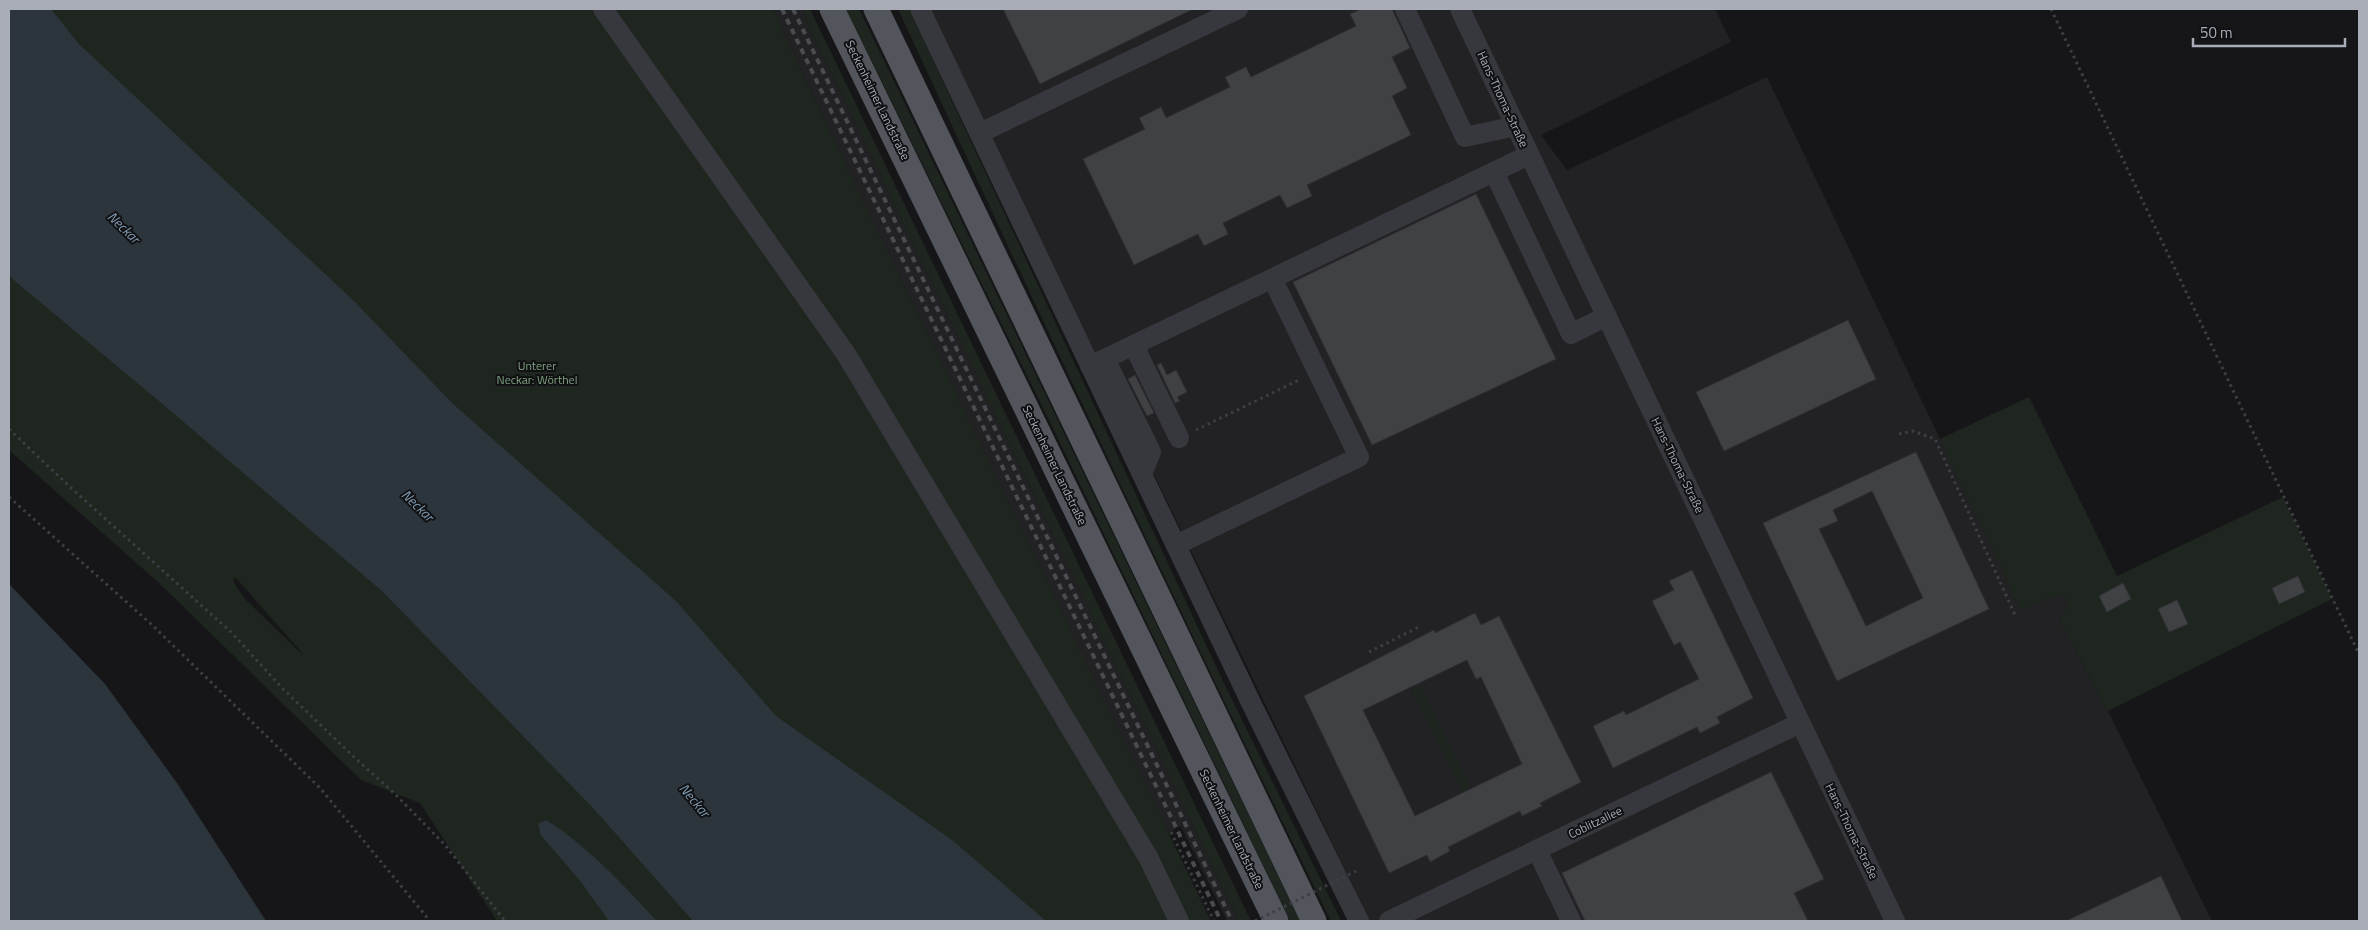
<svg xmlns="http://www.w3.org/2000/svg" width="2368" height="930" viewBox="0 0 2368 930" font-family="'Titillium Web',sans-serif">
<style>
.built{fill:#222225}
.green{fill:#1e261f;fill-rule:evenodd}
.water{fill:#2c353c}
.building{fill:#404145;stroke:#303034;fill-rule:evenodd}
.lines{fill:none;stroke-linecap:round;stroke-linejoin:round}
.path{stroke:#3d3f44;stroke-width:3;stroke-dasharray:2.5 4;stroke-linecap:butt}
.minor{stroke:#37383d;stroke-width:20}
.major{stroke:#53555c;stroke-width:25}
.rail{stroke:#4a4c52;stroke-width:4;stroke-dasharray:6 5;stroke-linecap:butt}
.path-bridge{stroke:#3d3f44;stroke-width:3;stroke-dasharray:2.5 4;stroke-linecap:butt}
.labels{text-anchor:middle;dominant-baseline:central;stroke-width:4;stroke-linejoin:round;paint-order:stroke}
.street-label{font-size:12px;fill:#a8adb8;stroke:#111113}
.park-label{font-size:12px;fill:#7fa381;stroke:#111113}
.water-label{font-size:14px;font-style:italic;fill:#7f9bb3;stroke:#111113}
</style>
<rect width="100%" height="100%" fill="#161618"/>
<g class="built">
<polygon points="773,9 802,9 809,27 1239,921 1227,921 1181,826 1168,833 823,117"/>
<polygon points="929,9 1715,9 1731,42 1541,135 1567,170 1767,77 1940,439 2029,397 2117,576 2060,622 2108,711 2212,921 1370,921"/>
</g>
<g class="green">
<path d="M9,9h764l50,108 388,804h-714l-77,-118 -59,-23 -202,-197 -150,-133zM235,577l68,77v1l-59,-57 -11,-17z"/>
<polygon points="802,9 810,9 1251,921 1239,921 809,27"/>
<polygon points="846,9 859,9 1300,921 1290,921 1051,424"/>
<path d="M898,9h11l314,672 118,240h-10c-148,-302 -292,-606 -433,-912z"/>
<polygon points="2029,397 2117,576 2283,497 2332,599 2108,711 2060,622 2068,601 2064,593 2021,610 1940,439"/>
<polygon points="1418,683 1470,788 1463,792 1411,687"/>
</g>
<g class="water">
<polygon points="9,9 51,9 79,44 354,301 452,403 676,601 776,716 952,840 1046,921 693,921 594,809 382,591 159,401 9,276"/>
<polygon points="9,584 105,684 177,783 266,921 9,921"/>
<path d="M546,820c42,26 77,65 111,101h-48l-28,-39 -40,-47 -3,-11z"/>
</g>
<g class="building">
<polygon points="1003,9 1193,9 1040,84"/>
<polygon points="1361,9 1392,9 1410,48 1392,57 1407,88 1392,96 1411,135 1307,185 1312,196 1287,208 1280,195 1223,223 1228,234 1204,246 1198,234 1134,265 1083,159 1145,129 1139,118 1161,107 1166,118 1230,87 1225,77 1246,67 1251,77 1356,26 1350,14"/>
<polygon points="1476,194 1556,359 1372,445 1293,282"/>
<polygon points="1848,320 1876,379 1724,451 1696,392"/>
<polygon points="1161,363 1167,375 1176,370 1187,392 1177,397 1180,401 1175,403 1157,365"/>
<polygon points="1135,375 1154,413 1147,416 1128,379"/>
<path d="M1916,452l73,157 -152,72 -74,-158zM1872,491l51,107 -57,28 -47,-97 19,-8 -5,-11z"/>
<polygon points="1692,570 1753,698 1717,717 1720,723 1700,733 1697,727 1613,768 1593,726 1624,711 1626,715 1699,679 1680,642 1674,645 1652,601 1674,590 1669,581"/>
<polygon points="2298,576 2305,592 2279,604 2272,588"/>
<polygon points="2123,583 2131,599 2107,612 2099,596"/>
<polygon points="2177,600 2188,624 2169,632 2158,609"/>
<path d="M1475,613l6,12 18,-9 82,166 -41,21 2,3 -20,10 -2,-5 -72,36 2,4 -20,11 -3,-7 -38,18 -85,-177 130,-66 1,3zM1467,660l9,19 5,-2 41,87 -107,52 -52,-106z"/>
<polygon points="1771,772 1824,879 1794,893 1808,921 1585,921 1562,873"/>
<polygon points="2161,876 2182,921 2066,921"/>
</g>
<g class="lines">
<g class="path">
<polyline points="2051,9 2359,654"/>
<polyline points="9,429 70,487 231,632 283,689 354,757 395,794 445,845 505,921"/>
<polyline points="1196,430 1301,379"/>
<polyline points="1899,434 1913,431 1935,439 2016,617"/>
<polyline points="9,497 151,624 320,788 430,921"/>
<polyline points="1369,652 1419,627"/>
<polyline points="1171,832 1214,921"/>
</g>
<g class="minor">
<polyline points="603,9 846,354 1148,857 1179,921"/>
<polyline points="920,9 1253,707 1359,921"/>
<polyline points="1405,9 1465,137 1516,126"/>
<polyline points="1460,9 1895,921"/>
<polyline points="980,133 1238,9"/>
<polyline points="1494,172 1571,334 1607,316"/>
<polyline points="1134,346 1179,438"/>
<polyline points="1105,359 1151,452 1142,474"/>
<polyline points="1090,366 1529,155"/>
<polyline points="1176,545 1359,457 1273,280"/>
<polyline points="1537,850 1571,921"/>
<polyline points="1389,921 1800,723"/>
</g>
<g class="major">
<polyline points="832,9 1276,921"/>
<polyline points="876,9 1314,921"/>
</g>
<g class="rail">
<polyline points="782,9 1221,921"/>
<polyline points="793,9 1232,921"/>
</g>
<polyline class="path-bridge" points="1255,921 1356,871"/>
</g>
<g class="labels">
<g class="street-label">
<text transform="translate(1503 99) rotate(65)">Hans-Thoma-Straße</text>
<text transform="translate(878 100) rotate(64)">Seckenheimer Landstraße</text>
<text transform="translate(1055 465) rotate(64)">Seckenheimer Landstraße</text>
<text transform="translate(1678 465) rotate(64)">Hans-Thoma-Straße</text>
<text transform="translate(1595 822) rotate(-26)">Coblitzallee</text>
<text transform="translate(1232 829) rotate(64)">Seckenheimer Landstraße</text>
<text transform="translate(1852 831) rotate(64)">Hans-Thoma-Straße</text>
</g>
<g class="park-label">
<text x="537" y="365">Unterer<tspan x="537" dy="14">Neckar: Wörthel</tspan></text>
</g>
<g class="water-label">
<text transform="translate(124 227) rotate(44)">Neckar</text>
<text transform="translate(418 505) rotate(44)">Neckar</text>
<text transform="translate(695 800) rotate(50)">Neckar</text>
</g>
</g>
<rect width="2368" height="930" fill="none" stroke="#a8adb8" stroke-width="20"/>
<path d="M2193 38v8h152v-8" fill="none" stroke="#a8adb8" stroke-width="2.5"/>
<text x="2200" y="38" font-size="15" fill="#a8adb8" stroke="#111113" stroke-width="4" paint-order="stroke">50 m</text>
</svg>
